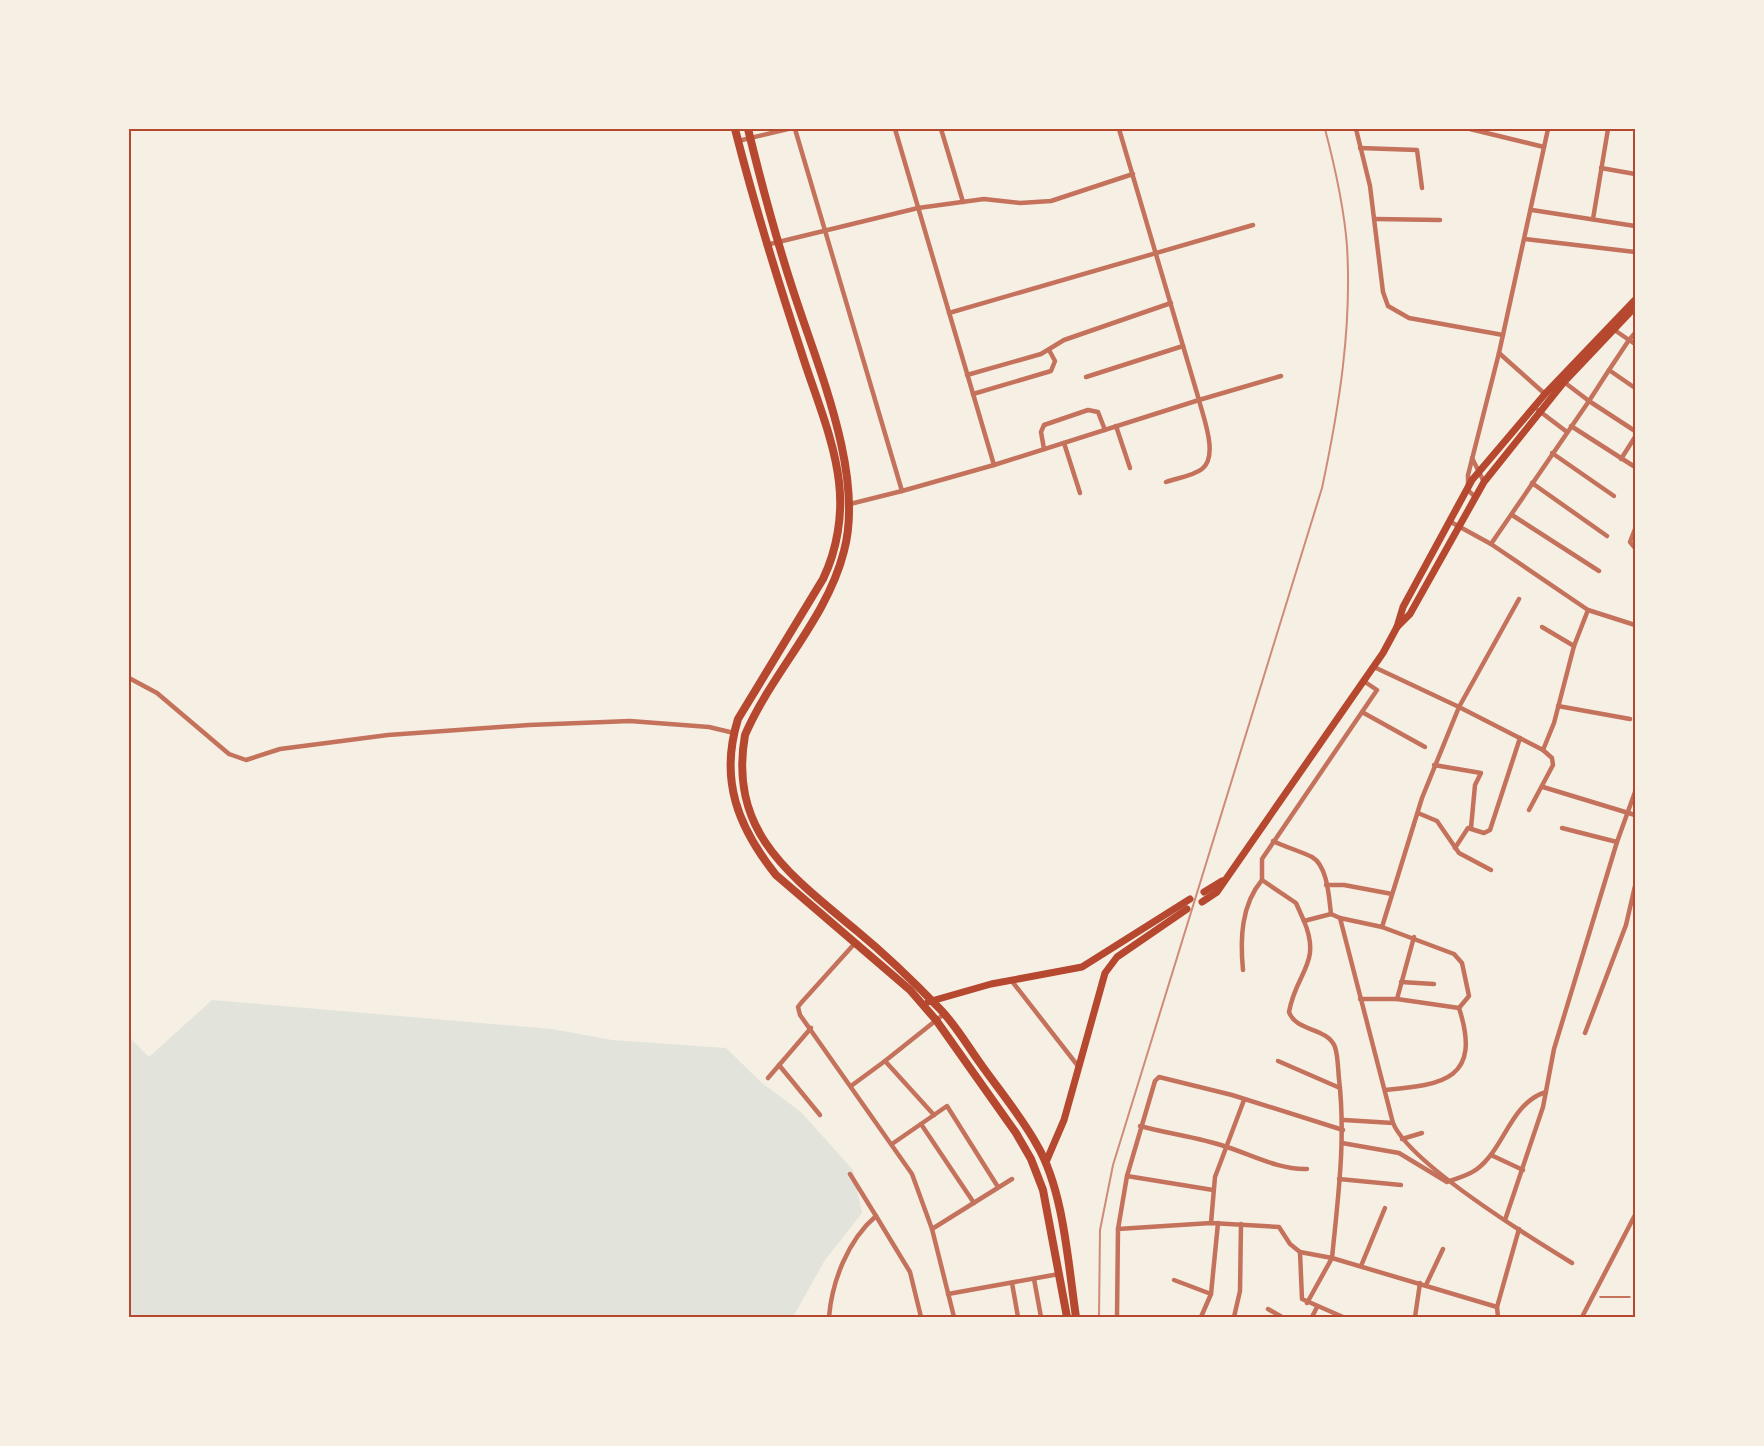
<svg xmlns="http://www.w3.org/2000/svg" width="1764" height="1446" viewBox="0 0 1764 1446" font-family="Ubuntu,sans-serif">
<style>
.green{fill:#e2e4dc}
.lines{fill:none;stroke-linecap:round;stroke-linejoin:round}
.path{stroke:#b5482f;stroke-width:1.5}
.minor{stroke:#c5725c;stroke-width:4.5}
.secondary{stroke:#b5482f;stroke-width:7}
.trunk{stroke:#b5482f;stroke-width:8}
.rail{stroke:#cf8b77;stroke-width:2}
.neatline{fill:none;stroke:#b5482f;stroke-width:2}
</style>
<rect width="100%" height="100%" fill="#f6efe4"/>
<polygon class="green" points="212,1000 552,1029 612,1040 726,1048 762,1083 801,1112 853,1170 862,1213 825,1260 793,1317 129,1317 129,1037 149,1057"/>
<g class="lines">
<polyline class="path" points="1600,1297 1630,1297"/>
<g class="minor">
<polyline points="795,129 902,491 994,465"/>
<polyline points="895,129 994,465 1199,400 1119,129"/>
<polyline points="941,129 963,202"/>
<polyline points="1356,129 1370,186 1383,292 1388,306 1409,318 1503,335"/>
<polyline points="1470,129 1544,147"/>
<polyline points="738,141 788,129"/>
<polyline points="1360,148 1417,150 1422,188"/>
<polyline points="1601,168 1635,174"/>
<polyline points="1532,210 1635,226"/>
<polyline points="1375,219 1440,220"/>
<polyline points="1593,219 1608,129"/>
<polyline points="1525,239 1635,252"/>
<polyline points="766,245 918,208 984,199 1020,203 1051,201 1133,174"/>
<polyline points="949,313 1253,225"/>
<polyline points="1635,333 1629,340 1635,344"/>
<polyline points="1499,353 1545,394"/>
<polyline points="1609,370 1629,340 1613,329"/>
<polyline points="967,375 1041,354 1064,340 1171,303"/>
<polyline points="1086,377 1183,346"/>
<polyline points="1635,388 1609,370 1589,401 1635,431"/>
<polyline points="973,394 1051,371 1055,361 1049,350"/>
<polyline points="1538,410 1567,432"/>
<polyline points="1116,426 1130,468"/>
<polyline points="1571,426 1635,467"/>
<polyline points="1064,443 1080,493"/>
<polyline points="1044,449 1041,432 1044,425 1088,410 1098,412 1105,430"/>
<polyline points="1552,453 1614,496"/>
<polyline points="1472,458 1484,482"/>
<polyline points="1621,459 1635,437"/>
<path d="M1166,482c11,-4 27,-6 36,-13 17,-13 1,-52 -3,-69l82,-24"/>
<polyline points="1532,483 1607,536"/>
<polyline points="1474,496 1468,490 1468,475 1499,353 1548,129"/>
<polyline points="850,504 902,491"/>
<polyline points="1512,515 1599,571"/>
<polyline points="1449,521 1491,544 1588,610 1635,625"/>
<polyline points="1635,529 1630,542 1635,548"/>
<polyline points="1491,544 1589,401 1564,382"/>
<polyline points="1519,599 1459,707 1543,750 1554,723 1574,646"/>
<polyline points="1542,627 1574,646 1588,610"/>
<path d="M1374,667l85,40 -37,91 -40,129 -42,-9 53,205c17,41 138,115 179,140"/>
<polyline points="129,678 157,693 229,754 246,760 280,749 388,735 529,725 630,721 709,727 734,733"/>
<polyline points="1558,706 1630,719"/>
<polyline points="1362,712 1425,747"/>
<polyline points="1434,765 1481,773 1475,785 1471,828"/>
<polyline points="1543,787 1635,815"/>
<polyline points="1529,810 1553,765 1552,758 1543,750"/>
<polyline points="1418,813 1437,821 1459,853 1491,870"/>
<polyline points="1562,828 1617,842"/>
<path d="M1273,841c12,6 27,10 39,16 16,9 17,42 19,57"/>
<polyline points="1455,848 1468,828 1484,833 1490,830 1520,738"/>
<polyline points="1326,885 1344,885 1392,894"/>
<path d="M1340,918l-9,-4 -27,7c18,43 -8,51 -15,91 7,20 38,15 46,35 3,9 3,22 4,32 7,61 -1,118 -7,179l165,49 22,-78"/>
<polyline points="1304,921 1296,903 1262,880 1262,859 1377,690 1365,682"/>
<polyline points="856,942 801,1003 798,1007 800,1015 912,1174 932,1229 1012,1179"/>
<path d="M1243,970c-3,-31 -2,-65 19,-90"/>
<polyline points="1011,980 1078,1066"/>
<polyline points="1401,982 1434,984"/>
<polyline points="1360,999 1397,999 1459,1008 1469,996 1462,963 1454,954 1382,927"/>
<polyline points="1397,999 1414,937"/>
<polyline points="1585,1033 1626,925 1635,886"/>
<polyline points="1278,1061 1340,1088"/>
<polyline points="779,1065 820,1115"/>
<polyline points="768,1078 811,1028"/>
<polyline points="851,1086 885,1061"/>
<path d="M1385,1090c59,-5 97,-11 74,-82"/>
<polyline points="934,1115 885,1061 944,1014"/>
<polyline points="1344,1120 1393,1123"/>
<polyline points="921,1124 974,1203"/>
<path d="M1140,1126c29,8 58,11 87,21 25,8 53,23 80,22"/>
<polyline points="1402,1139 1422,1133"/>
<path d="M1342,1143l57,10 48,29c10,-4 21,-6 30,-13 28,-21 33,-66 69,-77"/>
<polyline points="892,1144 947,1106 998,1187"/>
<polyline points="1491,1155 1523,1170"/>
<polyline points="1127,1176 1213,1190"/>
<polyline points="1339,1179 1401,1185"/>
<polyline points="876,1216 910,1272 921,1317"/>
<polyline points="1505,1220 1543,1107 1554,1049 1617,842 1635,792"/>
<polyline points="1211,1223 1215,1177 1244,1100"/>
<polyline points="932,1229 954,1317"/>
<polyline points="1118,1229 1127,1176 1155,1081 1159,1077 1232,1095 1343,1130"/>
<polyline points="1300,1252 1302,1299 1343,1317"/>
<polyline points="1361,1266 1385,1208"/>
<polyline points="1034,1279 1041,1317"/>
<polyline points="1174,1280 1211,1294"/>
<polyline points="1012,1283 1018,1317"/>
<polyline points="1426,1285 1443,1249"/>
<polyline points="948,1294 1059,1274"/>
<polyline points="1497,1307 1498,1317"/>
<polyline points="1268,1309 1282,1317"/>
<path d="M829,1317c3,-36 19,-77 47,-101l-26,-42"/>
<polyline points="1117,1317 1118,1229 1211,1223 1279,1227 1290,1244 1300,1252 1332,1258 1307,1303"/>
<polyline points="1201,1317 1211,1294 1218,1223"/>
<polyline points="1234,1317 1240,1291 1241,1224"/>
<polyline points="1312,1317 1317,1307"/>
<polyline points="1415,1317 1420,1283"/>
<polyline points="1582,1317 1635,1215"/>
</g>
<g class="secondary">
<polyline points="1397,627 1410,614 1484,482 1564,382 1635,307"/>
<polyline points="1204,892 1222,881"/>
<polyline points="1202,902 1217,892 1383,653 1397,627 1403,607 1472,480 1545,394 1635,300"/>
<polyline points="928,1002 991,984 1082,967 1190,899"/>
<polyline points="1046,1162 1064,1120 1105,973 1117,957 1187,909"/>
</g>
<g class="trunk">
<path d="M735,129c19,75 42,149 66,222 13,42 33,87 38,131 4,33 -2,68 -16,97l-85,140c-19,61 0,108 38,156l134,115 26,30 80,113 15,26 12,31 24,127"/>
<path d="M748,129c13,53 27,106 44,158 24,76 73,186 52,264 -17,68 -72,121 -99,184 -17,97 45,140 112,196 29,24 56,50 82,77 16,16 28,37 41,55 19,27 41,53 57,82 27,46 31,119 39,172"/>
</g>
<path class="rail" d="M1099,1317l1,-87 13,-65 209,-677c17,-80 30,-160 25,-242 -3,-39 -12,-79 -22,-117"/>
</g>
<rect width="1764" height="1446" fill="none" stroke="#f6efe4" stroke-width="261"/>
<rect x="130" y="130" width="1504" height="1186" class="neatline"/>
</svg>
